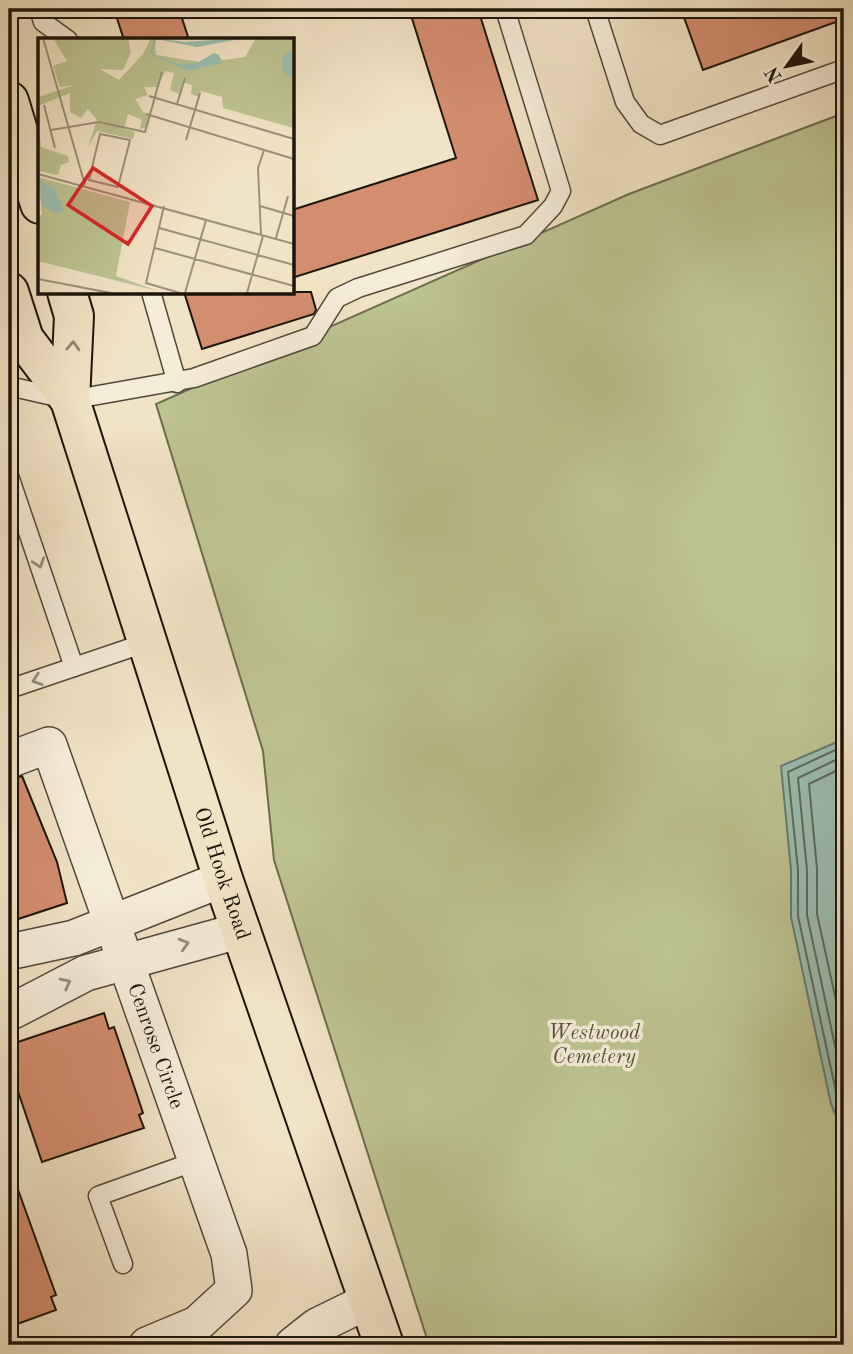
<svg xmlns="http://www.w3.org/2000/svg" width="853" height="1354" viewBox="0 0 853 1354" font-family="'Old Standard TT',serif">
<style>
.green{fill:#bdc392;stroke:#6c6c4e;stroke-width:2}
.water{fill:#9bbeb1;stroke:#687a6f;stroke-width:2}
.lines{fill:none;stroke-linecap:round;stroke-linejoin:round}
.shore{stroke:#5c6a5e;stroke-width:2}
.building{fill:#d38d6f;stroke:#1c150b;stroke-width:2}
.lane-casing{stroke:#51483a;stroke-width:21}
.street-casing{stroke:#51483a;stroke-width:38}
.primary-casing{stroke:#1c150b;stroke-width:42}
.lane{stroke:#f6edd9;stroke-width:18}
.street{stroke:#f6edd9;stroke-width:35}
.primary{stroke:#f1e3c5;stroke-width:38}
.oneway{stroke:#918671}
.oneway2{stroke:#948c7c}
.labels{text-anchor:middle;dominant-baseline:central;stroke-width:7;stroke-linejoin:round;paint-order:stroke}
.street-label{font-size:21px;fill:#1c150b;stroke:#f6edd9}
.park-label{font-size:21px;font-style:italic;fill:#54523a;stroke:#f6edd9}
.inset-road{fill:none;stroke:#9c917b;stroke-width:2}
.view{fill:#d62828;fill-opacity:0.15;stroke:#d62828;stroke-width:3.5}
.inset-edge{fill:none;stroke:#1c150b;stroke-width:3.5}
</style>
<rect width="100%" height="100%" fill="#f1e3c5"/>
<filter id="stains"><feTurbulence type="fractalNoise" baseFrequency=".00286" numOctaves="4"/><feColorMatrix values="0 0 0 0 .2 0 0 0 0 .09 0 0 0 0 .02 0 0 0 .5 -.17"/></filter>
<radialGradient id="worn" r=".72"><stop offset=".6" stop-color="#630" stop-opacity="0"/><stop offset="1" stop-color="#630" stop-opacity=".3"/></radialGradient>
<polygon class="green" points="844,113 844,1345 429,1345 274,860 263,751 156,404 629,194"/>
<polygon class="water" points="844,739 844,1135 831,1104 791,917 791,870 781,766"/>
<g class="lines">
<g class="shore">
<polyline points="844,746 788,772 798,870 798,916 838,1101 844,1116"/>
<polyline points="844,756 798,778 807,870 807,915 844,1088"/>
<polyline points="844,767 809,784 817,869 817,914 844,1037"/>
</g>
</g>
<g class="building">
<polygon points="114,9 179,9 189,40 124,40"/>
<polygon points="409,9 478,9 538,200 292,278 292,210 456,158"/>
<polygon points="681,9 844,9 844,19 703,70"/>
<polygon points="184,292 311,292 316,310 314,314 202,349"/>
<polygon points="22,776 57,862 67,903 9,922 9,780"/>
<polygon points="104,1013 109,1029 114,1027 135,1089 143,1113 139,1115 144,1128 42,1162 9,1065 9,1045"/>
<polygon points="12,1173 56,1295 51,1297 56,1310 9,1327 9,1174"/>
</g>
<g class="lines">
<defs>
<g id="lane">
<polyline points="39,9 43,22 68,40"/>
<polyline points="595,9 625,102 641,124 660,135 844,69"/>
<polyline points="151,292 177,383"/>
<polyline points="9,386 70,400 194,378 313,336 337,298 358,288 526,235 553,206 561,191 505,9"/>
<polyline points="9,476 74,667"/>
<polyline points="9,689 148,642"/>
<polyline points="123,1264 98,1196 196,1161"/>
</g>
<g id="street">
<path id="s1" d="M9,760l40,-15 180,509 5,36 -37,34 -50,21"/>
<polyline points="9,952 74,938 223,879"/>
<polyline points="9,1013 86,973 242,930"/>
<polyline points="293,1345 317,1326 368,1301"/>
</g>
<g id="primary">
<polyline points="9,101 40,204"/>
<path id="s2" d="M9,292l15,47 46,61 153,479 161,466"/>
<polyline points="67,292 74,316 70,400"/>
</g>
</defs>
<use href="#lane" class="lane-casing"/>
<use href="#street" class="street-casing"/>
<use href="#primary" class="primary-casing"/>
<use href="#lane" class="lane"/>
<use href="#street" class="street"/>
<use href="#primary" class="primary"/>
</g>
<defs><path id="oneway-chevron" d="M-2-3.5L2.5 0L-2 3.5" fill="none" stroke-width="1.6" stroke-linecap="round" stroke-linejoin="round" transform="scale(1.75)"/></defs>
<use class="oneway" href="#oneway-chevron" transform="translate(73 346) rotate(-87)"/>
<g class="oneway2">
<use href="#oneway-chevron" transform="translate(39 563) rotate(71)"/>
<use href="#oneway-chevron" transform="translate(37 680) rotate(161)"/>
<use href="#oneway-chevron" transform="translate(184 944) rotate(-16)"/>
<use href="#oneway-chevron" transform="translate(66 983) rotate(-27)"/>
</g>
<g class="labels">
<g class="street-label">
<text stroke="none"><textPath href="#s2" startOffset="623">Old Hook Road</textPath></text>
<text stroke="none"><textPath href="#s1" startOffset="362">Cenrose Circle</textPath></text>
</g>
<g class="park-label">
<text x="594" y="1033">Westwood<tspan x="594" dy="24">Cemetery</tspan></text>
</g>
</g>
<g transform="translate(38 38)">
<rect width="256" height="256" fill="#f1e3c5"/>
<path d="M15,0h75l3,14 -8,18 -23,-1 19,11 24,-26 8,-16h11l-8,3 2,14 44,7 14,-9 9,7 22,-3 11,-19 37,2v88l-70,-20 -1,-11 -21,-6 -2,6 -8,-3 1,-9 -9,-3 -4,12 -9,-4 4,-17 -9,-2 -8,16h-13l4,8 -13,4 8,13 8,3 -3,11 -9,4 3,-10 -14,-6 -4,15 11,3 -2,7 -36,-8 -9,16 9,-27 -9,-11 -7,9 -11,-6v-19l-32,13v-9l37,-12 -15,2 -7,-21 14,-5zM0,83l3,26 27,9 1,6 -8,3 -3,10 -20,-4zM0,139l92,25 -14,74 42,15 -120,-30v-46h4z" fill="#bdc392"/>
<path d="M117,0l29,4 61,-4 -48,9 -41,-8 -1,7 -4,7 27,11 19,-1 17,-10 5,2 2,8 -33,8 -39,-18zM255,11v29l-2,1 -8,-9 -1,-13zM2,142l14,8 10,23 -9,2 -13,-8z" fill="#9bbeb1"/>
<path class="inset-road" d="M5,0l42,147M111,58l145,43M139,66l8,-26M6,67l11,43M108,76l148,45M13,92l48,-8 46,10 17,-60M62,96l30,6 -12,47 -29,-7zM148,102l14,-47M0,136l256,70M126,168l-18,77 34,10M222,168l34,10M121,190l135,37M223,196l-3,-66 6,-18M238,200l12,-42M117,210l139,38M0,241l73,14M147,255l21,-73M209,255l16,-57"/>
<path class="view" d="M55,130l59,38 -24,38 -60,-39z"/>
<rect width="256" height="256" class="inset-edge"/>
</g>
<rect width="853" height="1354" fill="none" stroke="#f1e3c5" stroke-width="35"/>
<rect x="10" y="10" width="832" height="1333" fill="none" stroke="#1c150b" stroke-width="3.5"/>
<rect x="18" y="18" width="818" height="1319" fill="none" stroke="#1c150b" stroke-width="2"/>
<g transform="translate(787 66) rotate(237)" stroke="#f6edd9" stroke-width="5" paint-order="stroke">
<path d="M0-5L12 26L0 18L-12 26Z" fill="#1c150b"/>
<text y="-10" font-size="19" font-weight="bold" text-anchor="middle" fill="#1c150b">N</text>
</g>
<rect width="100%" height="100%" filter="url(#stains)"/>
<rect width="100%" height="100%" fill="url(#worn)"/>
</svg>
